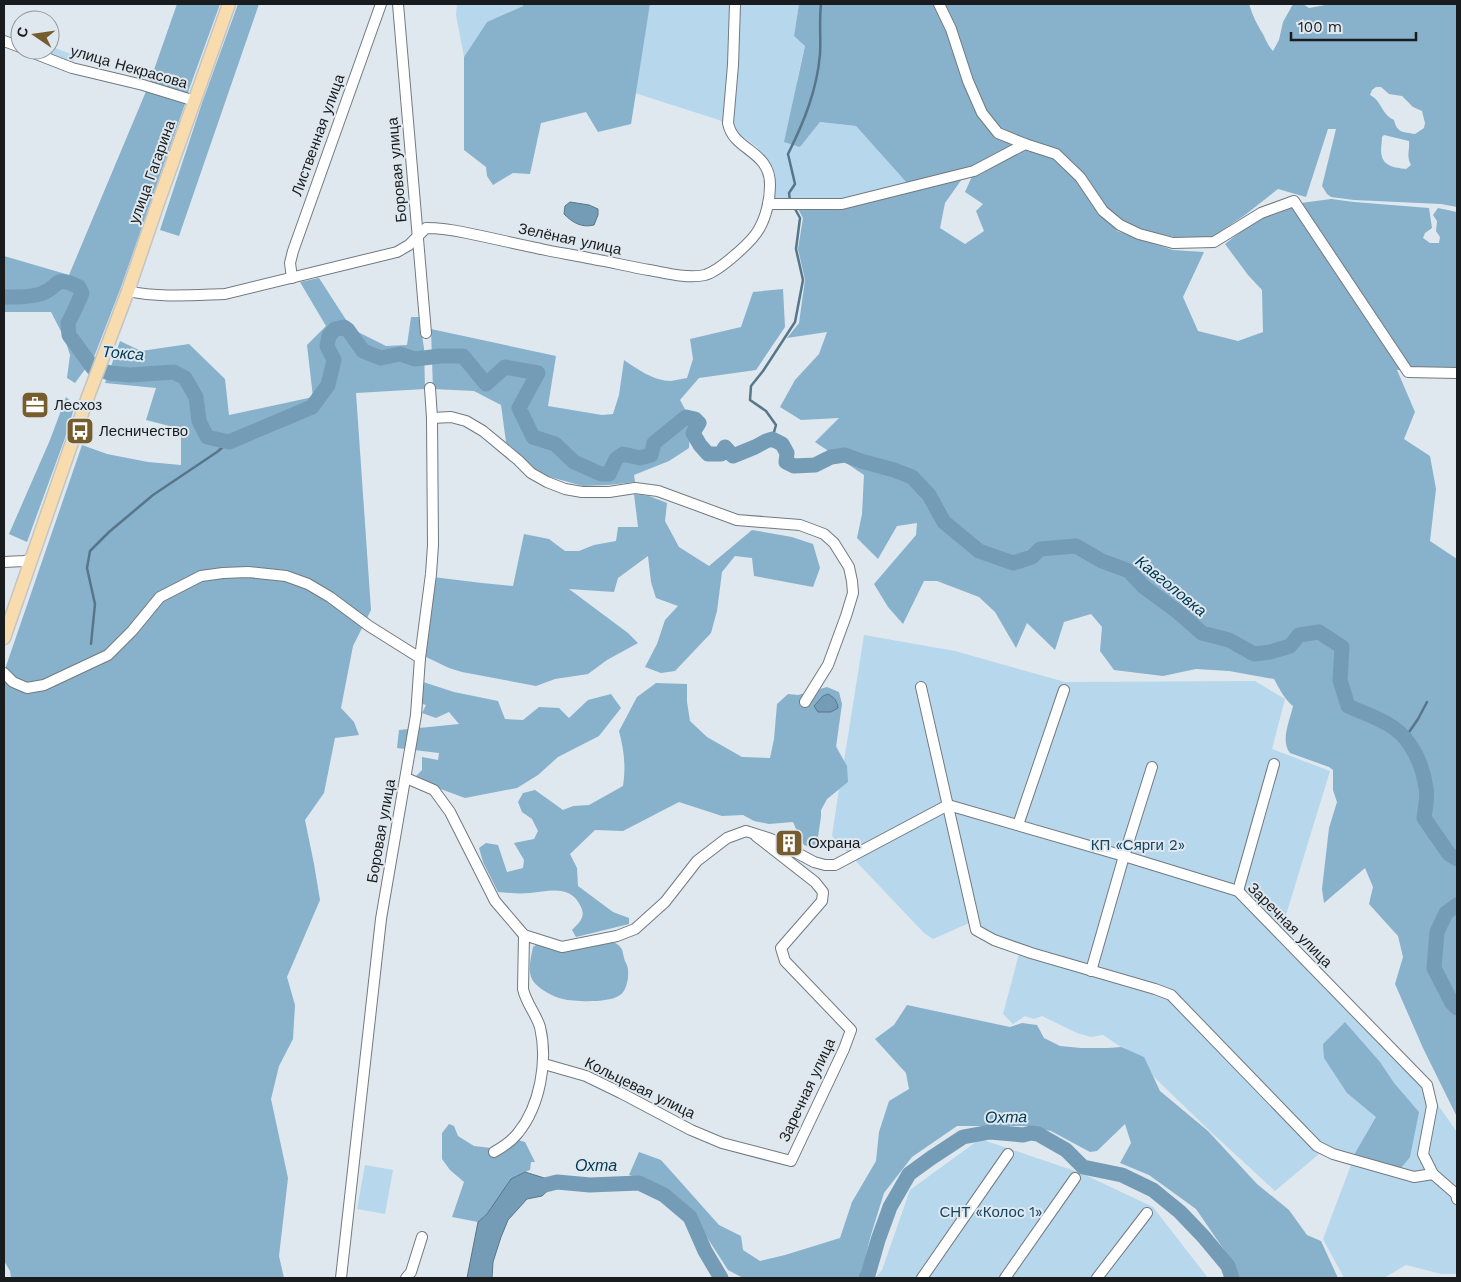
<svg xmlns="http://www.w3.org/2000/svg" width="1461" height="1282" viewBox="0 0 1461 1282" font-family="'Work Sans',sans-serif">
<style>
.green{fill:#b7d7ed}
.forest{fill:#88b1cc;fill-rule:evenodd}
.water{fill:#749cb7;stroke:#587689}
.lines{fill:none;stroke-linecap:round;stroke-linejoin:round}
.stream{stroke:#587689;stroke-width:2.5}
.river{stroke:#749cb7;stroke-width:15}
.minor-casing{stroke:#727a7f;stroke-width:12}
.major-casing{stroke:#c3c4c4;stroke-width:15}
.minor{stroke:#fff;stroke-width:10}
.major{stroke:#f9dcad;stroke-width:12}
.labels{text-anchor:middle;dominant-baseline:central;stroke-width:4;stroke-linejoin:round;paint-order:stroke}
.street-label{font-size:15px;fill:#181c1e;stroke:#dfe8ee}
.poi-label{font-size:15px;fill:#181c1e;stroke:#dfe8ee;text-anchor:start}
.park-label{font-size:15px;fill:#134662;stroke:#dfe8ee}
.water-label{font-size:16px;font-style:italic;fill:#003854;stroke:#dfe8ee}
</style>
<rect width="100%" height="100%" fill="#dfe8ee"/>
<g class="green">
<polygon points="457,4 523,4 523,6 487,22 464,57 456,15"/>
<polygon points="650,4 799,4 794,36 805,45 797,81 800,147 820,122 856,126 907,183 842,198 775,200 772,168 757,147 719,120 635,93"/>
<polygon points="50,46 76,56 73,62 40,50 50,50"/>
<polygon points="864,635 955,651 1065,682 1255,681 1285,699 1272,749 1330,771 1278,941 1433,1098 1457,1132 1457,1274 1441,1274 1406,1265 1384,1278 1344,1278 1323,1239 1351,1165 1319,1154 1275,1191 1211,1132 1127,1051 1103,1035 1091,1037 1077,1033 1042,1016 1034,1019 1025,1016 1013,1024 1003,1014 1019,954 985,940 973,933 969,923 933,939 924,933 832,836 839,789 827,799 821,810 831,735 844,761"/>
<polygon points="980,1139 1081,1173 1153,1207 1208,1278 875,1278 882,1270 910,1190"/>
<polygon points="365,1165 393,1170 385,1214 357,1209"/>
</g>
<g class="forest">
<polygon points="177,4 220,4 187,95 149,84"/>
<polygon points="238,4 259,4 179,236 160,230 202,103"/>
<polygon points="523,4 650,4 631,124 598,132 586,112 541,123 530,174 513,173 493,185 487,176 486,167 464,150 464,57 487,22 523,6"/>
<path d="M799,4h450c4,12 7,19 14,30 3,6 5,12 10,17l6,-11 4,-18 10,-18h10l6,4 22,-4h126v203l-16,-3 -87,-4 -23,-3 -4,-3 -5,-8 14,-57h-8l-22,68 -28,-8 -33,26 -33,22h-38l-37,-8 -33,-17 13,19 56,19 31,2 -21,45 15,34 40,10 25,-9 -1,-42 -14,-15 -23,-31 29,-23 39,-19 8,1 30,-4 23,3 75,6 3,20 -7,5 -2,5 7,5h9l1,-6 -4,-6 1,-10 -4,-6 5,-7 19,4v158h-60l18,42 -11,27 26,17 6,33 -6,52 27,18v558l-34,-69 -28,-64 8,-27 -5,-21 -29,-32 4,-17 -8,-19 -41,35 -2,-14 7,-61 8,-26 -4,-12v-20l-4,-3 -39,-14c-10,-12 0,-33 3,-47 -8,-6 -14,-18 -19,-27l-45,-8 -33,-2 -33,7 -49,-6 -14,-19 2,-24 -11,-13 -27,8 -9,28 -28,-27 -11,25 -21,-36 -16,-15 -42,-16h-13l-21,43 -15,-17 -14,-23 42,-49 1,-12 -20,3 -19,33 -21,-21 5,-24 2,-39 -49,-33 24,-24 -38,2 -21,-13 15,-27 24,-26 8,-22 -40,6 12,-15 6,-43 -7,-31 5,-31 -6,-11 45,1 22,-4 98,-25 -17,24 -5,25 25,16 19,-13 -8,-20 7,-7 -18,-12 9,-20 51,-28 -52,27 -66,12 -51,-57 -36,-4 -20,25 -16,-5 21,-96 -11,-10zM1376,87h5l8,7 13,2 11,11 9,4 3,12 -1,5 -9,6c-12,-2 -18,-1 -21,-14 -13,-6 -12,-19 -24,-25l2,-5zM1384,135l25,6c1,10 -3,14 2,24l-5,4c-8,-1 -21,-2 -24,-12 -2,-6 0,-14 0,-20z"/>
<polygon points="147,89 186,101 121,287 94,357 75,383 67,378 70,355 65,339 51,312 4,312 4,256 69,275"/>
<polygon points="319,278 352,329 386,346 407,345 411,317 419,317 424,348 425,389 356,393 371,610 353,646 341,708 354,722 359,735 335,738 324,793 305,820 314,864 320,900 287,977 295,1005 293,1039 279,1066 271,1099 288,1178 279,1256 284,1278 11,1278 10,1271 4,1261 4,672 82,445 107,454 148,462 181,465 181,429 146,420 156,388 105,383 120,341 141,351 189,344 225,379 229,415 313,397 307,345 326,326 300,282"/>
<path d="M783,289l2,38 -29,43 -57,8 -19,22 12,22c-3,9 -2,17 -3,26l-20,13 -35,14 1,7 -27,3 -25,1 -33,-9 -16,-9 -28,-26 -5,-37 -27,-14 -41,-2 -2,-60 125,27 -8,50 54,9 11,-1 6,-19 5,-35c13,9 30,21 47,21 5,-1 11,-2 16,-3l6,-19 -3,-20 51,-12 12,-35z"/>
<polygon points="66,397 75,405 65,438 27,542 9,534 50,440"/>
<polygon points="634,494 649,496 667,503 665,521 679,547 709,566 752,530 792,537 813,544 820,568 813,587 754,576 752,558 735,556 722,572 717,611 711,633 675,671 661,673 645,667 657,644 665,620 678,606 656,598 651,582 648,556 618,578 614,592 569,589 628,633 638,643 607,660 588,674 555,679 536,686 462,672 449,668 424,656 433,577 482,583 513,586 524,534 549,539 565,551 579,551 594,545 616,541 618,527 638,527"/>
<polygon points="417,680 454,692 498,701 505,719 523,720 539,707 559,708 569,718 588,700 611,694 621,708 599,736 558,757 538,775 517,788 465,798 427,784 415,777 422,770 422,757 438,760 439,753 397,748 399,730 459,724 449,712 436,718 422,713 426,705 416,702"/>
<path d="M656,683l31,1v18l3,19 17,16 35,20 28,1 4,-19 3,-35 11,-10 10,1 29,-8 12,5 3,12 -6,43 11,19 1,16 -21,17 -6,11v7l-4,26 -4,5 -9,-3 -4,-7 -7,-16 -24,2 -15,-3 -11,-6 -21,1 -43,-14 -56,29 -28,-1 -25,24 7,14 1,18 35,26 16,6v6l-53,13 -4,-7c7,-7 14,-13 9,-23 -10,-23 -32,-16 -51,-14 -11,1 -21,0 -32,-1l-15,-30 -4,-14 7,-5 12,2 9,27 16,-4 1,-8 -10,-17 20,-4 4,-8 -6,-12 -10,-7 -4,-10 5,-9 12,-3 28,20 10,-4 16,-1 34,-19c3,-20 1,-36 -4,-55l18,-34z"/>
<path d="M613,942c13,6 8,11 13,21 3,5 2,10 2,15 -1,6 -3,14 -8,17 -10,8 -45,7 -57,4 -10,-2 -24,-10 -30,-18 -6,-9 -2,-24 0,-34l3,-2 7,1z"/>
<polygon points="907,1005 1010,1027 1022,1023 1037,1025 1044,1038 1060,1046 1081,1048 1108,1048 1121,1047 1144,1057 1160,1091 1208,1131 1257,1184 1289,1210 1307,1235 1321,1241 1338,1278 1237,1278 1231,1260 1196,1209 1149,1175 1120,1163 1131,1143 1125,1124 1097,1151 1090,1152 1051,1131 1026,1126 957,1126 912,1157 884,1193 870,1238 862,1274 858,1278 743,1278 728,1270 692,1214 670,1193 642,1179 629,1175 639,1152 661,1160 719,1225 741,1236 743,1250 760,1261 785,1255 840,1238 852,1202 876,1161 879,1132 889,1101 909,1089 906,1073 875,1039 894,1025"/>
<polygon points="1345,1022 1380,1062 1394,1083 1419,1112 1410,1157 1401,1168 1354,1155 1376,1117 1347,1093 1324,1058 1323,1044"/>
<path d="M449,1124l5,2 4,10 16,10 17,2 23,-9 11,3 10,20h-4l-1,8 -5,2c-16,16 -30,35 -47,50l-26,-5 12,-35 -14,-12 -8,-11v-26z"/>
</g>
<g class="water">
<path d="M570,202l19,3 9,4v6l-4,10c-12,3 -21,-2 -30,-11l1,-8z"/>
<path d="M828,694c7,4 9,7 10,14l-7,4h-13l-4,-6 9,-10z"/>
<polygon points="525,1172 557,1182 542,1196 527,1199 508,1220 501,1237 493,1262 492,1278 467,1278 478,1222 487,1214 511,1179"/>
</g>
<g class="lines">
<g class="stream">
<path d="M790,201l-1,-8 6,-9 -7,-30c16,-32 29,-64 32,-100 1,-16 -1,-33 1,-50"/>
<polyline points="772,439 776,425 766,411 750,400 751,386 763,371 795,322 803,280 796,249 800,218 794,207"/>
<polyline points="91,644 95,604 87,568 90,551 109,532 153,495 217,452 229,442"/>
<polyline points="1405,738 1418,719 1427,702"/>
</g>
<g class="river">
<path d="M4,297c12,0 24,1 36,-3 20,-5 12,-21 39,-7l3,6 -6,14 -8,16 1,12 24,33 17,5 20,2 44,-3 11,6 11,19 3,24 8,16 22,5 83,-35 16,-22 6,-25 -7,-14 2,-10 6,-7 9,-2 4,3 15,21 18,7 19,-4 15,5 25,-3h23l23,28 19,-17 33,6 -19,35 14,29 22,7 19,18 27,12h8l7,-15 7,-5 17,4 11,-3 3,-12 32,-26 9,2 4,4 -6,10 7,12 8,9h13l4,-7 8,9 22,-9 11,-6 6,-2 10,5 5,9 -1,9 8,4 21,-1 16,-8 14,-2 16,6 33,9 18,7 17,18 15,27 35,29 34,12 19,-6 8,-8 36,-3 26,15 27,10 15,16 34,25 24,21 27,7 25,14 16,-2 20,-6 9,-11 20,-3 23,15 -2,33 8,26c15,7 32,12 46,22 18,13 29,37 32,60 2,9 -1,21 -2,30l25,36 8,5"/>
<polyline points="1457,905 1446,913 1437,932 1434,968 1452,1003 1457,1008"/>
<polyline points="537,1187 557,1182 590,1185 639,1183 664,1195 690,1217 705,1251 721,1278"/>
<polyline points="866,1278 868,1275 878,1240 890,1207 909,1174 931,1158 963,1137 990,1132 1023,1135 1031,1133 1038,1134 1066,1150 1083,1167 1122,1175 1153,1190 1180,1212 1203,1236 1228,1266 1232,1278"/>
</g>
<defs>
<g id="minor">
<polyline points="398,4 426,333"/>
<polyline points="939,4 951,29 968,81 982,113 998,133 1025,144"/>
<polyline points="4,41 20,47"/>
<polyline points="26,50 72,68 143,85 195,101"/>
<polyline points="768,204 842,204 974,171 1025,144 1056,154 1080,177 1103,211 1120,225 1139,234 1173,243 1214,242 1261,213 1294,201 1408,372 1457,373"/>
<polyline points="292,278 290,263 293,251 381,4"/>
<path d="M128,291c30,7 66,4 97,3l172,-42 12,-7 17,-17c14,0 27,2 41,5 25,5 49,11 74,16 17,4 35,6 52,10 19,3 37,8 56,11 17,3 38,9 56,5 14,-4 47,-33 54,-46 7,-12 11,-29 11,-43 1,-36 -37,-35 -42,-63l5,-58 2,-61"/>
<polyline points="432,418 451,417 466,421 483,431 518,460 531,473 547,482 565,489 582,492 609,492 635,488 658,491 737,520 800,525 824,534 834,543 849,567 852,581 853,593 846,616 828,665 805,702"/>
<polyline points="4,562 24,561 31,560"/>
<polyline points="4,673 13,682 27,688 44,685 108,655 132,631 160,597 201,576 223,573 248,572 286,576 308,584 330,597 369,626 420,658"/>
<polyline points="921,687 976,930 994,940 1031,953 1155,989 1171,995 1317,1146 1333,1154 1414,1177 1433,1174"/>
<polyline points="406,778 434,790 450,812 495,901 524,935 562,947 617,936 635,929 665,902 697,861 727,838 746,831 771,839 814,862 825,865 835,865 948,805"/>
<polyline points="948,805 1124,856 1238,891 1427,1085 1432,1106 1423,1154 1433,1174 1456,1194 1457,1199"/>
<polyline points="1018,825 1064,690"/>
<polyline points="1238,891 1274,764"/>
<polyline points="1091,971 1124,856 1152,767"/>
<polyline points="544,1064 586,1076 621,1093 691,1130 722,1143 791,1161 844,1049 851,1030 785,961 781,948 822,901 823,892 815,882 756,836"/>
<path d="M494,1152c9,-5 17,-10 24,-19 22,-27 30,-72 22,-106 -4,-13 -14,-24 -17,-38l1,-54"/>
<polyline points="341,1278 381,919 416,715 420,658 431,574 433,545 432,418 430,388"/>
<polyline points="406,1278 411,1272 422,1237"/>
<polyline points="922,1278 1008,1154"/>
<polyline points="1005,1278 1075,1178"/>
<polyline points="1097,1278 1147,1213"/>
</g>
<polyline id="major" points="4,638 86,402 128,291 158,203 229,4"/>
</defs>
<use href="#minor" class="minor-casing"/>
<use href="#major" class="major-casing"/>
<use href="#minor" class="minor"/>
<use href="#major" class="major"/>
</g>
<defs>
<symbol id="office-square" viewBox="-11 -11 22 22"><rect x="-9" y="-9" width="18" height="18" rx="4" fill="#775c2e" stroke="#dfe8ee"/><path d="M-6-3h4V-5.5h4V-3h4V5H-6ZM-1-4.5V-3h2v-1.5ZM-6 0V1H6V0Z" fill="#fff"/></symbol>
<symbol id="bus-square" viewBox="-11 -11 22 22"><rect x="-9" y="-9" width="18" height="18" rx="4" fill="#775c2e" stroke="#dfe8ee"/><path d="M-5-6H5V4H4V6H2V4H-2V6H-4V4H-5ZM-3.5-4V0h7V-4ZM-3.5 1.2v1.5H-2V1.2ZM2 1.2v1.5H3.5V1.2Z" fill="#fff"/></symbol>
<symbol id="building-square" viewBox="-11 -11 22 22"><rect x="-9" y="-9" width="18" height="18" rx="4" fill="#775c2e" stroke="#dfe8ee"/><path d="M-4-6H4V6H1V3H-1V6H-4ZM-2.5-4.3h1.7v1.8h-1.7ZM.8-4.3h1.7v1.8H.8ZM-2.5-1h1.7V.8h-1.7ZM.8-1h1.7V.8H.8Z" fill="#fff"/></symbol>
</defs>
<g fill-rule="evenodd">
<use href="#office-square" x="19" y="389" width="32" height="32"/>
<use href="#bus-square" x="64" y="415" width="32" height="32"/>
<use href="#building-square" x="773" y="827" width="32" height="32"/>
</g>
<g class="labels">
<g class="street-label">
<text transform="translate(129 67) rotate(16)">улица Некрасова</text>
<text transform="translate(318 135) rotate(-70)">Лиственная улица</text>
<text transform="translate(397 170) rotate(-95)">Боровая улица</text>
<text transform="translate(152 172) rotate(-70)">улица Гагарина</text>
<text transform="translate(570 239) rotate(12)">Зелёная улица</text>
<text transform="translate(381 831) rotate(-80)">Боровая улица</text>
<text transform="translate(1290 925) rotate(45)">Заречная улица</text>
<text transform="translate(640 1088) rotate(26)">Кольцевая улица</text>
<text transform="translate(807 1090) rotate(-65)">Заречная улица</text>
</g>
<g class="poi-label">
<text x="54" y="405">Лесхоз</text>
<text x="99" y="431">Лесничество</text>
<text x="808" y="843">Охрана</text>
</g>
<g class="park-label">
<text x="1138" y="845">КП «Сярги 2»</text>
<text x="991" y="1212">СНТ «Колос 1»</text>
</g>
<g class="water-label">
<text transform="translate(123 353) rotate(5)">Токса</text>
<text transform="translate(1171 586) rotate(39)">Кавголовка</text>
<text transform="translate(1006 1117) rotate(-1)">Охта</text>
<text x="596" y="1165">Охта</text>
</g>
</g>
<rect width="1461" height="1282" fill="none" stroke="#181c1e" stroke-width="10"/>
<g transform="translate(35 35) rotate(283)"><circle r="24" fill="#dfe8ee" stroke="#8f969b"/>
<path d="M0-4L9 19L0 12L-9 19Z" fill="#775c2e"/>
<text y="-8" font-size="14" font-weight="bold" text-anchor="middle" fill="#181c1e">С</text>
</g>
<path d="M1291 32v8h125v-8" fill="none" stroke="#181c1e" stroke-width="2.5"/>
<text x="1298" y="32" font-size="15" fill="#181c1e" stroke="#dfe8ee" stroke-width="4" paint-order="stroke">100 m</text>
</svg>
